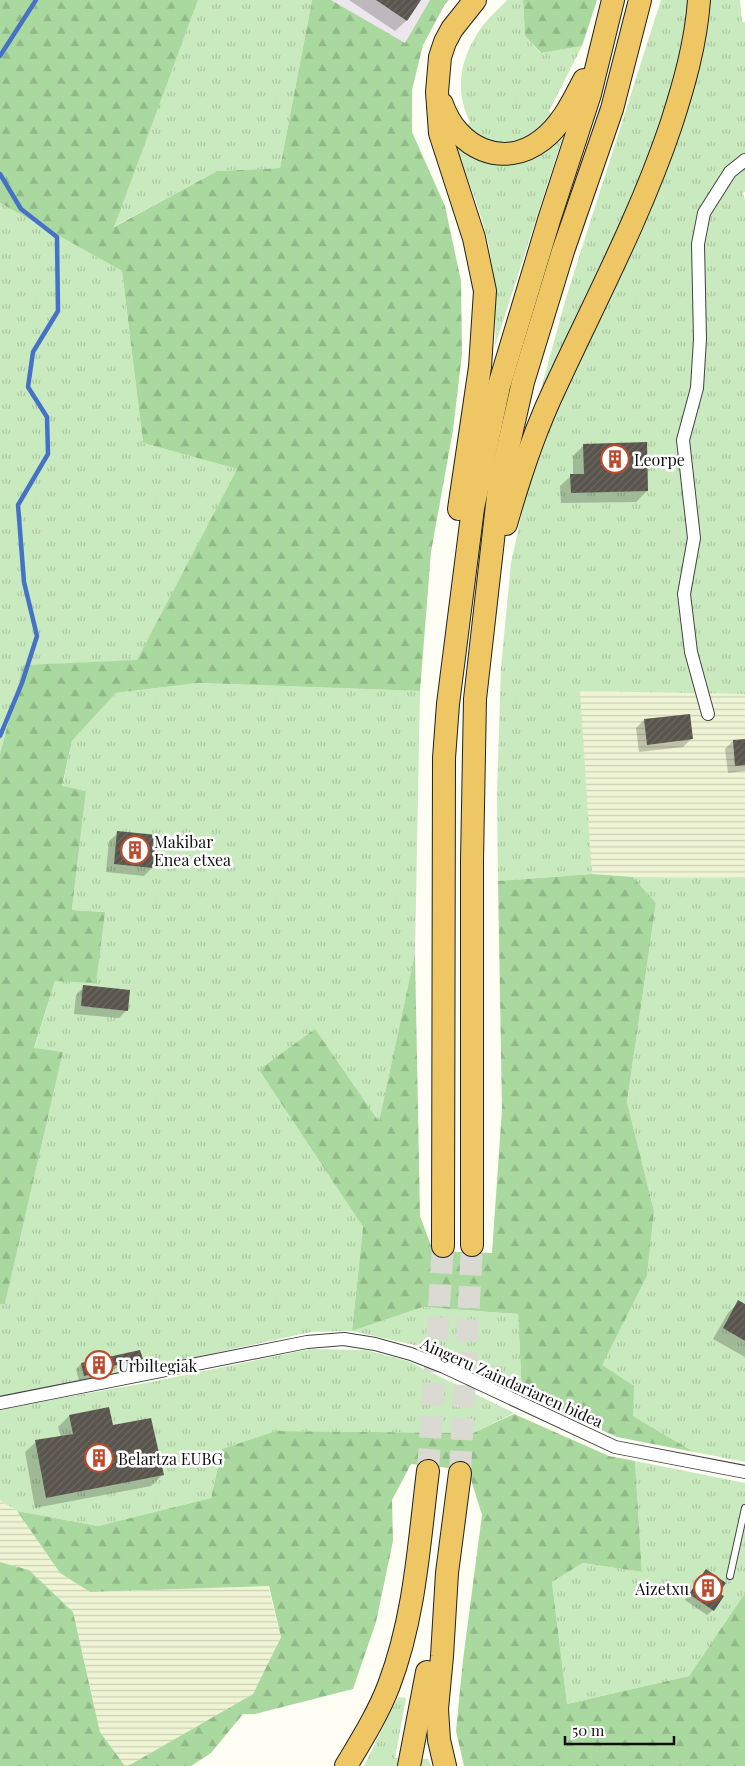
<svg xmlns="http://www.w3.org/2000/svg" width="745" height="1766" viewBox="0 0 745 1766" font-family="'Playfair Display',serif">
<style>
.industrial{fill:#eee6ed}
.farmland{fill:url(#farmland-rules)}
.grass{fill:url(#grass-tufts)}
.forest{fill:url(#forest-firs)}
.shadow{fill:#0003}
.lines{fill:none;stroke-linecap:round;stroke-linejoin:round}
.stream{stroke:#4572c8;stroke-width:4.5}
.building{fill:url(#building-hatch)}
.motorway-tunnel{stroke:#dadad2;stroke-width:22;stroke-dasharray:22 11;stroke-linecap:butt}
.service-casing{stroke:#434343;stroke-width:8}
.minor-casing{stroke:#434343;stroke-width:14}
.motorway-casing{stroke:#212121;stroke-width:24}
.service{stroke:#fff;stroke-width:6}
.minor{stroke:#fff;stroke-width:12}
.motorway{stroke:#eec663;stroke-width:22}
.labels{text-anchor:middle;dominant-baseline:central;stroke-width:5;stroke-linejoin:round;paint-order:stroke}
.poi-label{font-size:16px;fill:#101010;stroke:#fff;text-anchor:start}
.street-label{font-size:16px;fill:#101010;stroke:#fff}
</style>
<defs>
<pattern id="farmland-rules" width="6" height="5" patternUnits="userSpaceOnUse" patternTransform="scale(1.25)"><rect width="6" height="5" fill="#eff4d5"/><path d="M0 2.5h6" fill="none" stroke="#ccd0b6"/></pattern>
<pattern id="grass-tufts" width="24" height="20" patternUnits="userSpaceOnUse" patternTransform="scale(1.25)"><rect width="24" height="20" fill="#c9e9be"/><path d="M3 7l-1-3M5 7V3M7 7l1-3M15 17l-1-3M17 17v-4M19 17l1-3" fill="none" stroke="#acc7a2"/></pattern>
<pattern id="forest-firs" width="22" height="20" patternUnits="userSpaceOnUse" patternTransform="scale(1.25)"><rect width="22" height="20" fill="#a9d99e"/><path d="M5 1l3.5 6h-7zM16 11l3.5 6h-7z" fill="#90b987"/></pattern>
<pattern id="building-hatch" width="6" height="6" patternUnits="userSpaceOnUse" patternTransform="scale(1.25)"><rect width="6" height="6" fill="#59554d"/><path d="M-1 1l2-2M0 6l6-6M5 7l2-2" fill="none" stroke="#6c6962"/></pattern>
</defs>
<rect width="100%" height="100%" fill="#fefef4"/>
<polygon class="industrial" points="331,0 430,0 405,44"/>
<g class="farmland">
<polygon points="579,691 745,694 745,878 633,877 592,874"/>
<polygon points="0,1500 17,1511 60,1573 90,1592 268,1586 281,1637 253,1694 128,1766 125,1766 100,1732 82,1651 29,1570 0,1562"/>
</g>
<g class="grass">
<polygon points="198,0 312,0 280,168 217,171 113,227"/>
<path d="M507,0h16l2,36 15,17 42,-7 -33,65 15,22 -69,213c1,-35 0,-70 -7,-104 -8,-35 -23,-69 -36,-102l18,-18c-16,-32 -10,-64 11,-94 7,-10 18,-19 26,-28z"/>
<polygon points="661,0 740,0 742,22 745,22 745,191 743,193 745,200 745,694 580,691 592,874 498,881 497,794 501,667 511,563 526,493 549,433 533,418 566,298"/>
<polygon points="0,203 122,271 143,443 237,469 137,661 23,665 0,754"/>
<polygon points="198,683 420,691 415,953 379,1123 259,1070 363,1227 352,1331 423,1307 518,1314 522,1394 419,1346 352,1331 311,1332 36,1392 0,1398 0,1304 5,1304 63,1052 34,1049 55,981 105,912 72,910 86,791 62,787 72,741 116,693"/>
<polygon points="633,877 745,878 745,1462 694,1452 633,1416 601,1365 647,1276 654,1211 627,1102 656,903"/>
<polygon points="310,1349 365,1350 408,1361 514,1413 473,1433 275,1431 222,1449 211,1498 98,1526 17,1511 0,1500 0,1409 151,1382"/>
<polygon points="635,1461 745,1483 745,1593 689,1676 567,1704 552,1582 583,1563 642,1572"/>
<polygon points="398,1697 406,1698 395,1758 428,1759 431,1766 364,1766"/>
</g>
<g class="forest">
<polygon points="0,0 198,0 114,227 217,171 280,168 312,0 331,0 405,43 430,0 449,0 445,4 423,45 412,90 412,132 445,206 461,281 462,354 453,430 431,552 420,691 198,683 116,693 72,741 62,786 86,791 72,910 105,912 96,983 55,981 34,1048 63,1052 5,1304 0,1304 0,754 23,665 137,660 237,469 143,443 122,271 0,203"/>
<polygon points="523,0 597,0 582,46 541,53 525,36"/>
<polygon points="592,874 633,877 656,903 627,1102 654,1211 647,1276 602,1365 634,1386 633,1416 694,1452 617,1437 522,1394 518,1314 423,1307 352,1331 363,1227 259,1070 315,1029 379,1122 415,953 420,1216 433,1251 492,1253 502,1109 498,881"/>
<polygon points="514,1414 609,1456 635,1461 642,1572 583,1563 552,1582 567,1704 689,1676 745,1593 745,1766 464,1766 456,1731 463,1660 482,1515 468,1470 411,1464 392,1500 393,1541 376,1622 353,1689 255,1714 243,1714 211,1753 191,1766 128,1766 253,1694 281,1637 269,1586 90,1592 60,1573 17,1511 98,1526 211,1498 222,1449 275,1431 473,1433"/>
<polygon points="0,1562 29,1570 73,1612 100,1732 125,1766 0,1766"/>
</g>
<g class="shadow">
<polygon points="349,0 420,0 406,21 395,31"/>
<polygon points="584,445 647,491 636,502 561,503 560,486 571,476 573,476 573,456"/>
<polygon points="644,720 691,739 683,747 639,752 636,728"/>
<polygon points="745,740 745,771 728,773 725,749 733,741"/>
<polygon points="118,833 152,868 144,876 106,872 109,841"/>
<polygon points="84,987 127,1010 119,1018 74,1014 76,995"/>
<polygon points="739,1302 745,1306 745,1357 713,1339 728,1313"/>
<polygon points="139,1351 141,1359 136,1364 108,1370 102,1376 79,1381 76,1369 81,1364"/>
<polygon points="69,1416 112,1426 162,1475 151,1486 35,1508 25,1452 36,1442 61,1437 58,1427"/>
<polygon points="706,1571 718,1593 713,1610 707,1615 685,1600"/>
</g>
<g class="lines">
<g class="stream">
<polyline points="0,56 36,0"/>
<polyline points="0,174 21,209 57,237 58,311 33,352 28,387 47,417 48,454 18,505 24,582 37,636 22,683 0,736"/>
</g>
</g>
<g class="building">
<polygon points="376,0 421,0 407,21"/>
<polygon points="647,442 648,491 571,493 570,474 584,474 583,444"/>
<polygon points="690,714 693,739 647,745 644,719"/>
<polygon points="745,739 745,765 735,766 733,740"/>
<polygon points="117,831 157,835 153,868 114,864"/>
<polygon points="83,985 130,990 128,1011 81,1006"/>
<polygon points="738,1300 745,1304 745,1341 723,1328"/>
<polygon points="140,1350 143,1359 108,1367 109,1371 84,1376 81,1363"/>
<polygon points="109,1407 113,1425 151,1418 164,1475 46,1498 35,1440 73,1434 69,1415"/>
<polygon points="706,1569 726,1583 719,1593 724,1596 714,1611 689,1594"/>
</g>
<g class="lines">
<g class="motorway-tunnel">
<polyline points="428,1471 443,1246"/>
<polyline points="460,1473 472,1245"/>
</g>
<defs>
<polyline id="service" points="730,1576 745,1508"/>
<g id="minor">
<polyline points="708,714 691,652 684,594 694,538 683,440 697,388 700,339 698,244 704,213 730,172 745,160"/>
<polyline points="0,1403 307,1342 344,1339 375,1344 411,1354 444,1367 615,1447 745,1472"/>
</g>
<g id="motorway">
<path d="M442,104c15,44 61,66 100,36 20,-15 31,-39 42,-60"/>
<polyline points="459,509 480,367 485,291 474,238 440,133 437,92 440,57 445,42 452,29 475,0"/>
<path d="M506,524c13,-46 28,-92 49,-136 40,-87 85,-171 116,-263 13,-40 25,-82 28,-125"/>
<polyline points="472,1245 472,861 475,699 499,487 523,382 563,251 612,109 640,0"/>
<polyline points="443,1246 444,758 448,704 473,508 499,386 549,220 590,94 613,0"/>
<path d="M346,1766c15,-25 33,-54 43,-81 26,-68 30,-142 39,-214"/>
<polyline points="409,1766 427,1672"/>
<polyline points="445,1766 439,1740 437,1709 442,1656 447,1573 460,1473"/>
</g>
</defs>
<use href="#service" class="service-casing"/>
<use href="#minor" class="minor-casing"/>
<use href="#motorway" class="motorway-casing"/>
<use href="#service" class="service"/>
<use href="#minor" class="minor"/>
<use href="#motorway" class="motorway"/>
</g>
<defs>
<symbol id="building-ring" viewBox="-11 -11 22 22"><circle r="9.5" fill="#fff" stroke="#bc4b2d" stroke-width="1.5"/><path d="M-4-6H4V6H1V3H-1V6H-4ZM-2.5-4.3h1.7v1.8h-1.7ZM.8-4.3h1.7v1.8H.8ZM-2.5-1h1.7V.8h-1.7ZM.8-1h1.7V.8H.8Z" fill="#bc4b2d"/></symbol>
</defs>
<g fill-rule="evenodd">
<use href="#building-ring" x="599" y="443" width="32" height="32"/>
<use href="#building-ring" x="119" y="834" width="32" height="32"/>
<use href="#building-ring" x="83" y="1349" width="32" height="32"/>
<use href="#building-ring" x="83" y="1442" width="32" height="32"/>
<use href="#building-ring" x="692" y="1572" width="32" height="32"/>
</g>
<g class="labels">
<g class="poi-label">
<text x="634" y="459">Leorpe</text>
<text x="154" y="841">Makibar<tspan x="154" dy="18">Enea etxea</tspan></text>
<text x="118" y="1365">Urbiltegiak</text>
<text x="118" y="1458">Belartza EUBG</text>
<text x="689" y="1588" text-anchor="end">Aizetxu</text>
</g>
<g class="street-label">
<text transform="translate(512 1382) rotate(24)">Aingeru Zaindariaren bidea</text>
</g>
</g>
<path d="M565 1736v8h109v-8" fill="none" stroke="#101010" stroke-width="2.5"/>
<text x="572" y="1736" font-size="15" fill="#101010" stroke="#ffffff" stroke-width="4" paint-order="stroke">50 m</text>
</svg>
